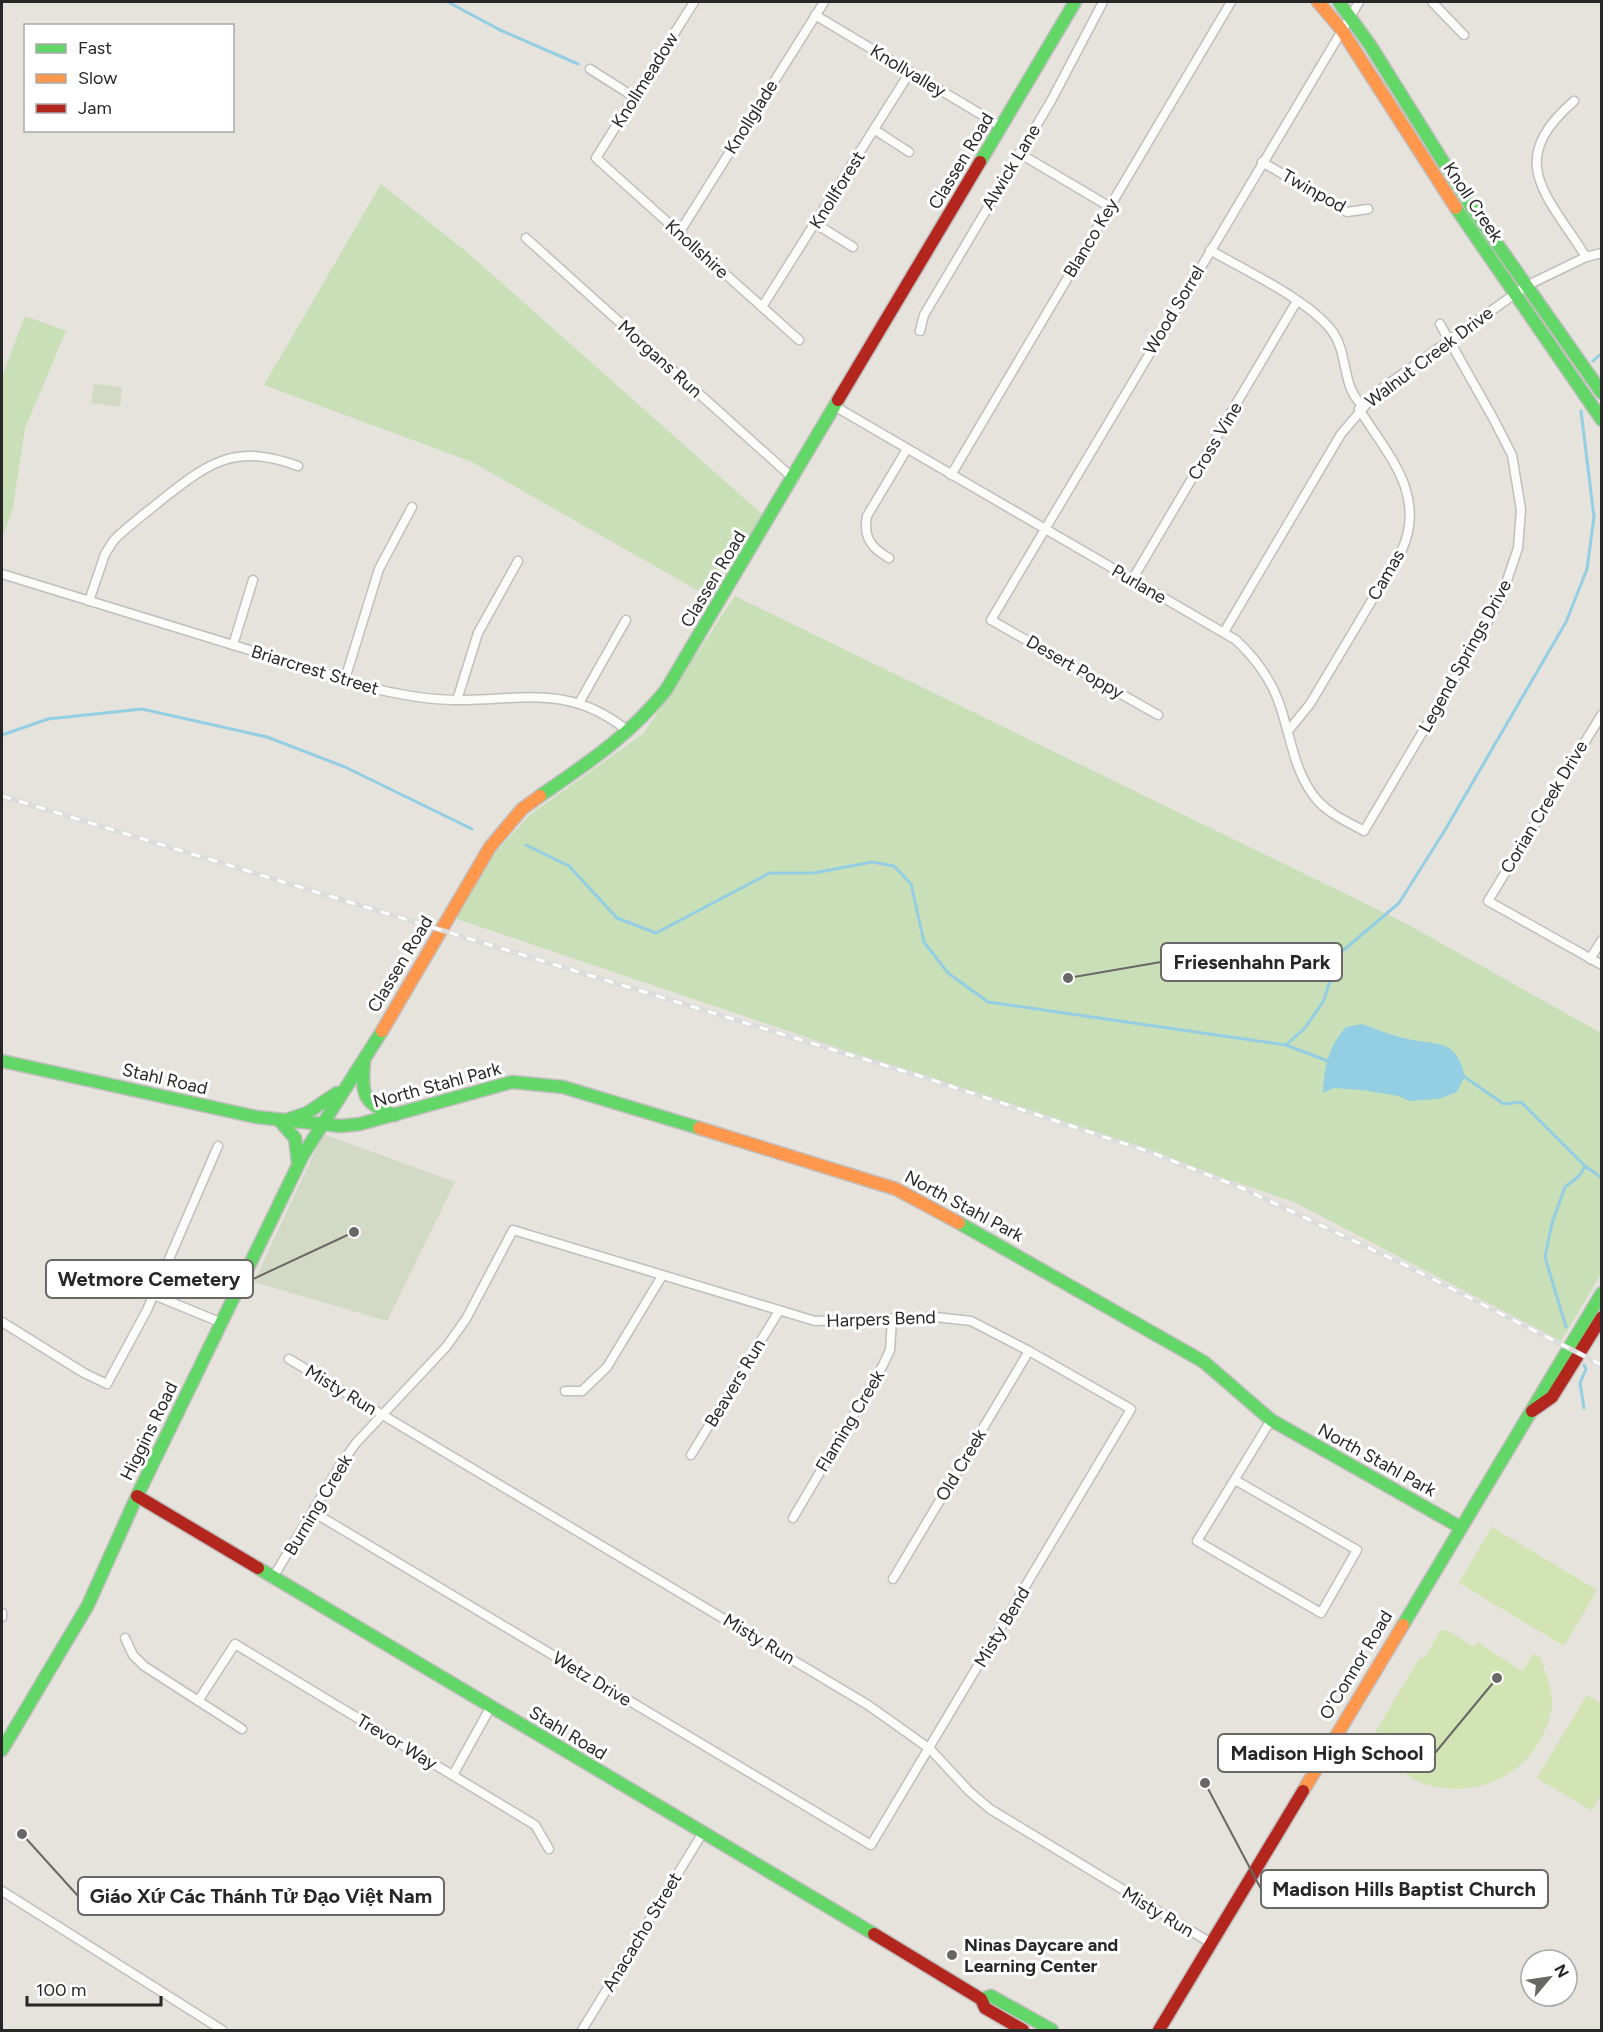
<svg xmlns="http://www.w3.org/2000/svg" width="1603" height="2032" viewBox="0 0 1603 2032" font-family="Figtree,sans-serif">
<style>
.green{fill:#c8dfb7}
.cemetery{fill:#d2d9c4}
.pitch{fill:#d2e3b4}
.water{fill:#94cee3}
.lines{fill:none;stroke-linecap:round;stroke-linejoin:round}
.stream{stroke:#94cee3;stroke-width:3}
.street-casing{stroke:#c0bebe;stroke-width:11}
.fast-casing{stroke:#c0bebe;stroke-width:15}
.slow-casing{stroke:#c0bebe;stroke-width:15}
.jam-casing{stroke:#c0bebe;stroke-width:15}
.street{stroke:#fbfbfa;stroke-width:8}
.fast{stroke:#63d668;stroke-width:12}
.slow{stroke:#ff974d;stroke-width:12}
.jam{stroke:#b3261e;stroke-width:12}
.rail-casing{stroke:#dddcdd;stroke-width:5}
.rail{stroke:#fff;stroke-width:3;stroke-dasharray:9;stroke-linecap:butt}
.poi-dot{fill:#6a6866;stroke:#fff;stroke-width:2}
.labels{text-anchor:middle;dominant-baseline:central;stroke-width:6;stroke-linejoin:round;paint-order:stroke}
.street-label{font-size:18px;fill:#272727;stroke:#fff}
.poi-label{font-size:18px;font-weight:bold;fill:#272727;stroke:#fff;text-anchor:start}
.leader{fill:none;stroke:#6a6866;stroke-width:2}
.callout-dot{fill:#6a6866;stroke:#fff;stroke-width:2}
.callout{fill:#fff;stroke:#6a6866;stroke-width:2}
.callout-label{font-size:20px;text-anchor:middle;font-weight:bold;fill:#272727}
</style>
<rect width="100%" height="100%" fill="#e6e2dc"/>
<g class="green">
<polygon points="381,184 468,253 764,516 711,598 472,462 264,385"/>
<polygon points="25,316 66,331 25,428 13,507 2,538 2,377"/>
<polygon points="735,596 1405,923 1601,1033 1601,1274 1561,1341 1294,1202 454,918 495,853 531,814 644,733"/>
</g>
<g class="cemetery">
<polygon points="94,384 122,387 120,407 91,403"/>
<polygon points="323,1134 455,1182 387,1321 254,1282"/>
</g>
<g class="pitch">
<polygon points="1492,1527 1597,1590 1564,1646 1459,1583"/>
<path d="M1447,1630l27,17 3,-5 45,29 11,-17 7,3c5,14 12,30 12,45 0,12 -5,24 -10,35 -22,42 -68,60 -114,48 -26,-7 -38,-29 -59,-42l51,-86 4,2 16,-28z"/>
<polygon points="1587,1695 1602,1704 1601,1794 1592,1811 1537,1778"/>
</g>
<path class="water" d="M1362,1024c15,5 30,12 46,15 32,7 47,-1 57,37l-8,16 -19,7 -29,2 -10,-5 -37,-6 -29,-2 -10,5c1,-26 5,-46 23,-66z"/>
<g class="lines">
<g class="stream">
<polyline points="448,2 500,30 578,64"/>
<polyline points="1593,361 1602,353"/>
<polyline points="2,735 48,719 142,709 267,737 345,767 472,829"/>
<polyline points="526,845 569,866 617,918 656,933 770,873 814,873 872,862 894,866 911,884 924,942 948,973 988,1002 1286,1045 1328,1061"/>
<polyline points="1286,1045 1304,1029 1323,1002 1339,954 1399,903 1445,830 1566,622 1587,569 1594,517 1581,411"/>
<polyline points="1463,1076 1504,1104 1521,1102 1585,1166 1602,1178"/>
<polyline points="1566,1327 1545,1257 1552,1223 1565,1187 1579,1176 1585,1167"/>
<polyline points="1584,1365 1586,1369 1580,1383 1584,1408"/>
</g>
<defs>
<g id="street">
<polyline points="694,2 596,158 799,340"/>
<polyline points="1432,2 1464,35"/>
<polyline points="815,15 1002,127"/>
<polyline points="590,69 634,97"/>
<path d="M1574,101c-70,61 -27,93 12,156"/>
<polyline points="875,130 909,152"/>
<polyline points="1019,153 1110,207"/>
<polyline points="1262,162 1347,212 1368,209"/>
<polyline points="816,224 853,247"/>
<polyline points="679,233 824,2"/>
<polyline points="526,238 794,479"/>
<path d="M1210,250c34,20 99,50 122,81 17,23 9,56 31,75"/>
<polyline points="762,307 910,72"/>
<polyline points="920,331 924,315 1051,101 1103,2"/>
<path d="M836,407l400,233c18,17 33,36 42,60 13,34 15,73 40,101 13,14 30,21 46,30l136,-230 18,-53 3,-38 -9,-55 -19,-37 -53,-94"/>
<polyline points="951,475 1231,2"/>
<path d="M889,558c-18,-10 -26,-21 -22,-42l40,-67"/>
<path d="M2,574l374,115c30,7 60,12 91,11 64,-2 108,-13 162,32"/>
<polyline points="1132,580 1297,301"/>
<path d="M89,601l16,-47 9,-14c15,-15 33,-28 50,-42 48,-38 73,-54 134,-32"/>
<polyline points="1224,632 1341,434 1377,392 1526,286 1586,257 1602,253"/>
<polyline points="233,645 253,580"/>
<polyline points="345,679 379,569 412,507"/>
<polyline points="457,700 478,633 518,561"/>
<polyline points="579,703 626,620"/>
<polyline points="1602,714 1488,901 1602,965"/>
<polyline points="1158,715 991,620 1359,2"/>
<path d="M1288,731l22,-27 92,-154c25,-56 -15,-96 -43,-141"/>
<polyline points="1590,959 1602,940"/>
<polyline points="154,1295 222,1323"/>
<polyline points="2,1322 84,1373 107,1384 147,1310 218,1146"/>
<polyline points="289,1359 868,1705 930,1749 969,1791 990,1809 1211,1943"/>
<polyline points="565,1391 582,1391 607,1367 662,1276"/>
<polyline points="691,1455 779,1311"/>
<polyline points="1235,1480 1357,1550 1321,1613 1197,1541 1271,1420"/>
<polyline points="793,1518 883,1365 890,1350 892,1319"/>
<polyline points="272,1579 341,1464 356,1443 446,1347 466,1319 513,1230 815,1321 935,1317 971,1321 1029,1351 1131,1409 871,1845 313,1512"/>
<polyline points="893,1579 1029,1351"/>
<polyline points="2,1613 2,1617"/>
<polyline points="125,1638 133,1655 144,1666 242,1729"/>
<polyline points="198,1701 235,1644 535,1825 549,1849"/>
<polyline points="453,1775 490,1708"/>
<polyline points="2,1891 222,2030"/>
<polyline points="582,2030 702,1834"/>
</g>
<g id="fast">
<polyline points="1339,2 1370,45 1474,211 1602,393"/>
<polyline points="980,162 1075,2"/>
<polyline points="1456,208 1602,420"/>
<path d="M540,796c49,-34 88,-59 126,-106l172,-290"/>
<polyline points="2,1061 256,1117 341,1126 360,1124 512,1082 563,1087 699,1128"/>
<path d="M364,1062c-3,33 -1,41 31,53"/>
<polyline points="289,1119 307,1113 337,1093"/>
<polyline points="279,1120 295,1138 298,1163"/>
<polyline points="959,1223 1204,1362 1271,1420 1460,1527"/>
<polyline points="258,1568 874,1934"/>
<polyline points="1403,1625 1602,1293"/>
<polyline points="2,1750 88,1605 137,1496 303,1155 382,1031"/>
<polyline points="981,1999 991,1996 1052,2030"/>
</g>
<g id="slow">
<polyline points="1318,2 1341,29 1456,208"/>
<polyline points="382,1031 490,847 522,809 540,796"/>
<polyline points="699,1128 896,1189 959,1223"/>
<polyline points="1303,1791 1403,1625"/>
</g>
<g id="jam">
<polyline points="838,400 980,162"/>
<polyline points="1532,1411 1552,1397 1602,1317"/>
<polyline points="137,1496 258,1568"/>
<polyline points="874,1934 981,1999 985,2008 1023,2030"/>
<polyline points="1159,2030 1303,1791"/>
</g>
</defs>
<use href="#street" class="street-casing"/>
<use href="#fast" class="fast-casing"/>
<use href="#slow" class="slow-casing"/>
<use href="#jam" class="jam-casing"/>
<use href="#street" class="street"/>
<use href="#fast" class="fast"/>
<use href="#slow" class="slow"/>
<use href="#jam" class="jam"/>
<defs>
<polyline id="rail" points="2,796 926,1078 1150,1152 1244,1189 1403,1264 1602,1365"/>
</defs>
<use href="#rail" class="rail-casing"/>
<use href="#rail" class="rail"/>
</g>
<circle class="poi-dot" cx="952" cy="1955" r="6"/>
<g class="labels">
<g class="street-label">
<text transform="translate(908 71) rotate(31)">Knollvalley</text>
<text transform="translate(645 80) rotate(-58)">Knollmeadow</text>
<text transform="translate(751 117) rotate(-58)">Knollglade</text>
<text transform="translate(961 161) rotate(-59)">Classen Road</text>
<text transform="translate(1011 167) rotate(-59)">Alwick Lane</text>
<text transform="translate(837 190) rotate(-58)">Knollforest</text>
<text transform="translate(1314 191) rotate(29)">Twinpod</text>
<text transform="translate(1473 202) rotate(56)">Knoll Creek</text>
<text transform="translate(1091 238) rotate(-59)">Blanco Key</text>
<text transform="translate(697 249) rotate(42)">Knollshire</text>
<text transform="translate(1174 310) rotate(-59)">Wood Sorrel</text>
<text transform="translate(1429 357) rotate(-37)">Walnut Creek Drive</text>
<text transform="translate(660 359) rotate(42)">Morgans Run</text>
<text transform="translate(1215 441) rotate(-59)">Cross Vine</text>
<text transform="translate(1386 575) rotate(-60)">Camas</text>
<text transform="translate(713 579) rotate(-59)">Classen Road</text>
<text transform="translate(1139 584) rotate(30)">Purlane</text>
<text transform="translate(1465 656) rotate(-61)">Legend Springs Drive</text>
<text transform="translate(1075 667) rotate(30)">Desert Poppy</text>
<text transform="translate(315 670) rotate(17)">Briarcrest Street</text>
<text transform="translate(1544 807) rotate(-59)">Corian Creek Drive</text>
<text transform="translate(400 964) rotate(-59)">Classen Road</text>
<text transform="translate(165 1079) rotate(13)">Stahl Road</text>
<text transform="translate(437 1085) rotate(-15)">North Stahl Park</text>
<text transform="translate(964 1206) rotate(28)">North Stahl Park</text>
<text transform="translate(881 1319) rotate(-2)">Harpers Bend</text>
<text transform="translate(735 1383) rotate(-59)">Beavers Run</text>
<text transform="translate(341 1390) rotate(31)">Misty Run</text>
<text transform="translate(850 1421) rotate(-59)">Flaming Creek</text>
<text transform="translate(149 1431) rotate(-64)">Higgins Road</text>
<text transform="translate(1377 1460) rotate(29)">North Stahl Park</text>
<text transform="translate(961 1465) rotate(-59)">Old Creek</text>
<text transform="translate(318 1505) rotate(-59)">Burning Creek</text>
<text transform="translate(1002 1627) rotate(-59)">Misty Bend</text>
<text transform="translate(759 1639) rotate(31)">Misty Run</text>
<text transform="translate(1356 1665) rotate(-59)">O'Connor Road</text>
<text transform="translate(592 1679) rotate(31)">Wetz Drive</text>
<text transform="translate(568 1733) rotate(31)">Stahl Road</text>
<text transform="translate(397 1742) rotate(31)">Trevor Way</text>
<text transform="translate(1158 1912) rotate(31)">Misty Run</text>
<text transform="translate(642 1932) rotate(-59)">Anacacho Street</text>
</g>
<g class="poi-label">
<text x="964" y="1945">Ninas Daycare and<tspan x="964" dy="21">Learning Center</tspan></text>
</g>
</g>
<path class="leader" d="M1068 978L1161 962M354 1232L253 1279M1497 1678L1435 1753M1205 1783L1261 1889M22 1834L78 1896"/>
<g class="callout-dot">
<circle cx="1068" cy="978" r="6"/>
<circle cx="354" cy="1232" r="6"/>
<circle cx="1497" cy="1678" r="6"/>
<circle cx="1205" cy="1783" r="6"/>
<circle cx="22" cy="1834" r="6"/>
</g>
<g class="callout">
<rect x="1161" y="943" width="181" height="38" rx="6"/>
<rect x="46" y="1260" width="207" height="38" rx="6"/>
<rect x="1218" y="1734" width="217" height="38" rx="6"/>
<rect x="1261" y="1870" width="287" height="38" rx="6"/>
<rect x="78" y="1877" width="366" height="38" rx="6"/>
</g>
<g class="callout-label">
<text x="1252" y="969">Friesenhahn Park</text>
<text x="149" y="1286">Wetmore Cemetery</text>
<text x="1327" y="1760">Madison High School</text>
<text x="1404" y="1896">Madison Hills Baptist Church</text>
<text x="261" y="1903">Giáo Xứ Các Thánh Tử Đạo Việt Nam</text>
</g>
<rect width="1603" height="2032" fill="none" stroke="#272727" stroke-width="6"/>
<rect x="24" y="24" width="210" height="108" fill="#ffffff" stroke="#a9a9a9" stroke-width="1.5"/>
<rect x="36" y="44" width="30" height="9" fill="#63d668" stroke="#a9a9a9" stroke-width="1.5"/>
<text x="78" y="54" font-size="18" fill="#272727">Fast</text>
<rect x="36" y="74" width="30" height="9" fill="#ff974d" stroke="#a9a9a9" stroke-width="1.5"/>
<text x="78" y="84" font-size="18" fill="#272727">Slow</text>
<rect x="36" y="104" width="30" height="9" fill="#b3261e" stroke="#a9a9a9" stroke-width="1.5"/>
<text x="78" y="114" font-size="18" fill="#272727">Jam</text>
<g transform="translate(1549 1978) rotate(61)"><circle r="28" fill="#ffffff" stroke="#a9a9a9" stroke-width="1.5"/>
<path d="M0-4.5L10 22L0 15L-10 22Z" fill="#6a6866"/>
<text y="-9" font-size="16" font-weight="bold" text-anchor="middle" fill="#272727">N</text>
</g>
<path d="M27 1996v9h134v-9" fill="none" stroke="#272727" stroke-width="3"/>
<text x="36" y="1996" font-size="18" fill="#272727" stroke="#ffffff" stroke-width="4.5" paint-order="stroke">100 m</text>
</svg>
